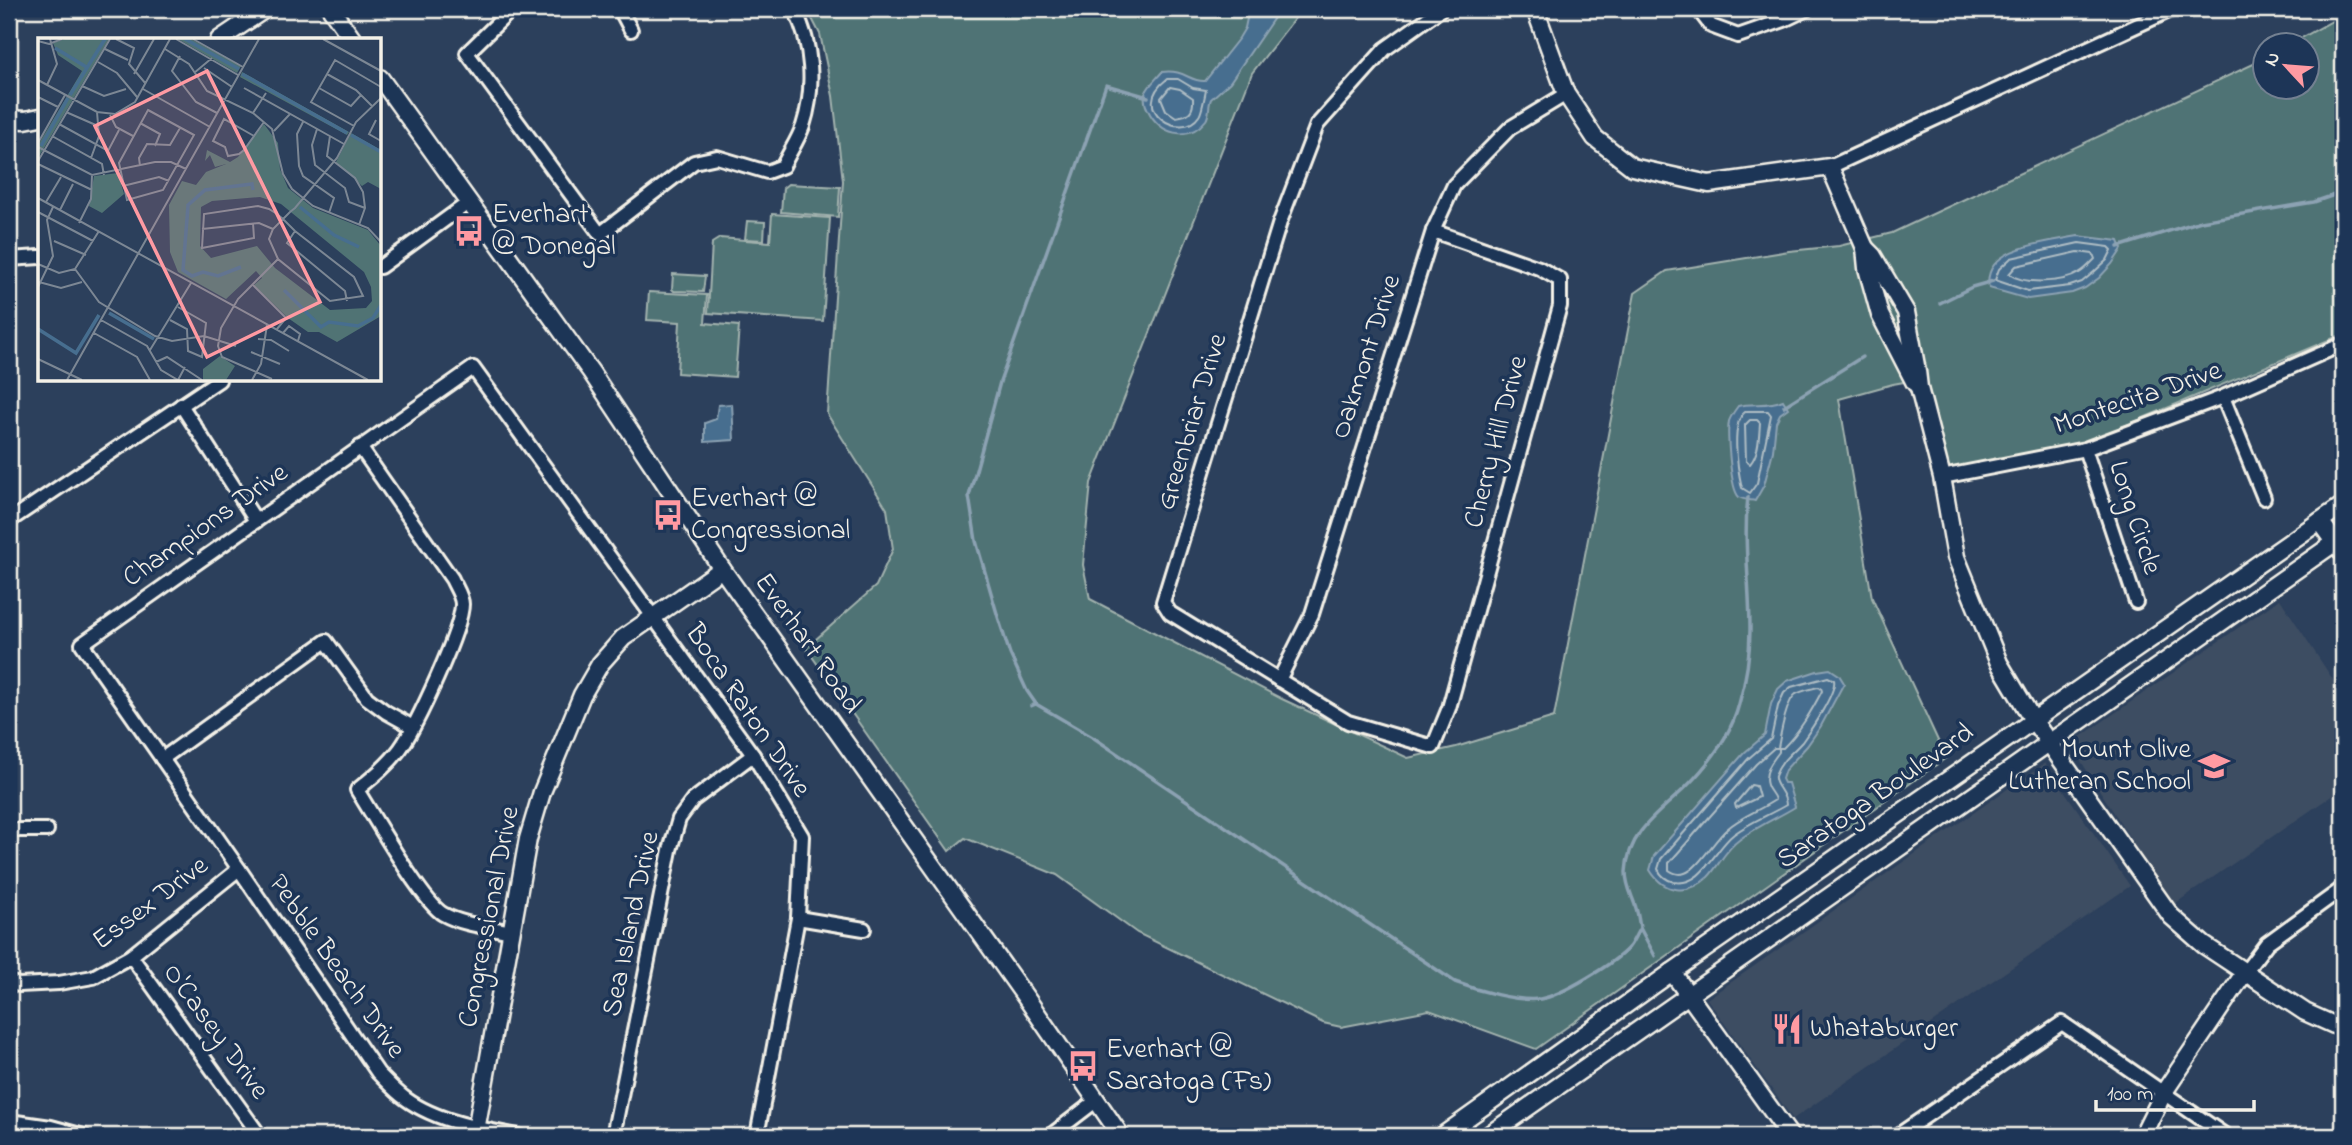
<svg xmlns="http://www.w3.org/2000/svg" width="2352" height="1145" viewBox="0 0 2352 1145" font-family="'Indie Flower',sans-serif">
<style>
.built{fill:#3e4d62}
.green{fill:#507374;stroke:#a2b2ae;stroke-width:2}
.water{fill:#476e8f;stroke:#8ca2b3;stroke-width:2}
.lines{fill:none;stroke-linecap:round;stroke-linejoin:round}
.shore{stroke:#afbdc4;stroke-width:2}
.stream{stroke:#8ca2b3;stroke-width:3.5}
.street-casing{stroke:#f4f1e8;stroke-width:18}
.secondary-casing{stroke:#f4f1e8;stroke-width:21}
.street{stroke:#1d3557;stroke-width:12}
.secondary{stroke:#1d3557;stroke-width:16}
.labels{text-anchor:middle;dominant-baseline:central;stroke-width:7;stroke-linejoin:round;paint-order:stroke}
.poi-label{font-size:28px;fill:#f4f1e8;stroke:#1d3557;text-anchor:start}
.street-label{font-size:28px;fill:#f4f1e8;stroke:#1d3557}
.inset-river{fill:none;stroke:#476e8f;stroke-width:3.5}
.inset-road{fill:none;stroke:#7c8794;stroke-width:2}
.view{fill:#ff9aa2;fill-opacity:0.15;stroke:#ff9aa2;stroke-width:3.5}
.inset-edge{fill:none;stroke:#f4f1e8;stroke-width:3.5}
</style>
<rect width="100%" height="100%" fill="#2c405c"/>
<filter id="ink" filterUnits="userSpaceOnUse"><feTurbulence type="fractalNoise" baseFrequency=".0143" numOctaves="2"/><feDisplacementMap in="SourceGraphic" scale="14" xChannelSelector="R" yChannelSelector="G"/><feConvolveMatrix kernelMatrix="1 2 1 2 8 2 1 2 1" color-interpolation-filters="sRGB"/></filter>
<g filter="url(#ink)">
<g class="built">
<polygon points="2280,599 2343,695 2343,788 2173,905 2070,744"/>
<polygon points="2045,763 2130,886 1793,1119 1707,999"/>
</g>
<g class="green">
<polygon points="807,9 1302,9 1252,73 1091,483 1083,565 1090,599 1282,699 1408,758 1456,747 1554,717 1635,293 1667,271 1789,251 1839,246 1892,233 2264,59 2264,88 2306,88 2306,46 2289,45 2343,15 2343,334 2091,440 1947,470 1926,378 1893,384 1839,399 1872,598 1946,758 1536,1049 1429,1010 1341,1027 1323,1023 1137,933 1057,875 965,838 949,851 806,648 876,586 893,549 887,509 827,414 843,181 833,96 820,34"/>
<polygon points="788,184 840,187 838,217 781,212 783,188"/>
<polygon points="772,214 830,218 823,321 708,313 712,243 720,238 770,242"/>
<polygon points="747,221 765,222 764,240 745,239"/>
<polygon points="673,274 705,276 703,292 674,291 672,289"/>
<polygon points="649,292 707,295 705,323 739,326 735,377 677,373 680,322 647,320"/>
</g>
<g class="water">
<path d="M1249,9h31l-50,73 -19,17c-3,7 -1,15 -5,21 -18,23 -47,14 -58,-10 -3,-5 -4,-10 -3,-16 3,-8 11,-15 17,-22 23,-3 27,10 43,9l34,-43 6,-10z"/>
<path d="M2078,236l41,5 3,8 -10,15 -13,14 -14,10 -13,5 -44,6 -39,-11c-8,-42 61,-46 89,-52z"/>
<path d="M1783,400l5,8 -8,6 -4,8 -3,29 -9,34 -9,16c-5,-1 -12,-1 -16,-4 -9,-8 -12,-65 -10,-76 2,-5 6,-11 9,-15 15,-4 30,1 45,-6z"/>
<polygon points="732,404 734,440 705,442 705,423 716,419 718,405"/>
<path d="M1830,669l9,6 5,8 -23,43 -14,20 -22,24 -3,9 2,4h4l7,24c-18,11 -39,20 -56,33 -14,10 -21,27 -31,37 -20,19 -44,16 -58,-7l4,-14 90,-103 21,-18 6,-31 7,-15 9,-8 30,-10z"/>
</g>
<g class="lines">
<g class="shore">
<path d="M1167,79h11l15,9 13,2c-1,5 -4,22 -7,26 -17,26 -72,-6 -32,-37z"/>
<path d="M1170,87l10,2 13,9c1,14 -4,17 -17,19l-10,-7 -5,-12z"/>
<polygon points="2079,243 2109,247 2112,250 2107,260 2094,272 2082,282 2070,286 2028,291 1995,280 1999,269 2011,258"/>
<path d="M2078,252l15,2 2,5c-5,5 -10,11 -16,14 -16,10 -55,12 -70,1l7,-8z"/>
<path d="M1747,411h21l3,4 -14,68 -7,10 -8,-5c-4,-17 -13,-69 5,-77z"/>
<path d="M1750,420h7l3,3c-1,14 -1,31 -10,41l-4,-3 -1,-36z"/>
<path d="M1828,677l6,3c3,12 -24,51 -32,62 -10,11 -22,19 -27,34 -2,9 11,16 11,29 -17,10 -36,17 -52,29 -20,15 -31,53 -60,48 -8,-2 -13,-6 -16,-13l3,-10 88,-101 22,-19 7,-33 6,-13 7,-6z"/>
<path d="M1818,687l3,1 1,3c-11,21 -22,40 -39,57h-4v4c-7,9 -16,21 -12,33 2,7 7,9 8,15 -15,10 -35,17 -48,29 -12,10 -29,40 -42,44 -6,2 -12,0 -16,-3v-7l87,-99 18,-16h4c2,-11 8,-48 18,-54 6,-3 15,-5 22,-7z"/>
<polygon points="1751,785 1756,786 1759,797 1736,808 1735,804"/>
</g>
<g class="stream">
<polyline points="2118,247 2201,221 2314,202 2343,192"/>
<polyline points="1940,303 1972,287 1993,281"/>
<polyline points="1784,406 1862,357"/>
<path d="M1036,704l58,34 361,244c21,8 62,20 85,17 21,-3 75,-36 89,-52 4,-5 7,-13 11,-19 -1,-6 -2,-14 -4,-20 -4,-13 -10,-22 -10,-36 2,-40 33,-59 59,-84 23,-23 46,-53 54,-84 7,-24 11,-49 11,-74 0,-45 -7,-88 -2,-133"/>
<polyline points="1031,706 1036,704 1027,691 1010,654 998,617 976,541 969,496 1000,382 1106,85 1148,97"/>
<polyline points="1640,928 1655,956"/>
</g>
<defs>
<g id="street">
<path d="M512,9l-45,44 133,181 94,-72 23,-5 50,15 16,-6c6,-13 15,-26 20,-40 12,-37 10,-82 -9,-117"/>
<polyline points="620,9 631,30"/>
<polyline points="1698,9 1711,26 1738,36 1784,20 1807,9"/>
<polyline points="1830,167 2173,9"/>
<polyline points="1433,231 1539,268 1560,280 1560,306 1449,708 1433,747 1348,722 1170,613 1163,602 1280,222 1317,125 1385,49 1441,9"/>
<polyline points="9,259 40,257"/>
<polyline points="380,267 468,203"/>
<polyline points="2223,397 2264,498"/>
<polyline points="181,405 256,521"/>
<path d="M360,447l92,132c3,7 10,17 10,25 0,25 -46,123 -62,145 -12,16 -27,28 -43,41 16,25 65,112 86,124 20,11 46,13 68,18"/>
<polyline points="2085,449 2136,602"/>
<polyline points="1942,477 2085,449 2223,397 2343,344"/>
<polyline points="9,521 219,380"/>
<polyline points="1279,680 1312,614 1433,231 1454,185 1510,128 1566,94"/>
<polyline points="162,759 326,641 367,698 386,712 413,727"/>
<polyline points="9,830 47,830"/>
<polyline points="798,918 864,929"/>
<polyline points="131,956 260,1136"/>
<polyline points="2245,972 2267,943 2343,888"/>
<polyline points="9,982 19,985 59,983 93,977 131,956 239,869"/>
<polyline points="9,1121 51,1127 84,1136"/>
<path d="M519,1136c-35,-6 -83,-15 -113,-37 -10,-7 -19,-17 -28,-26l-139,-204 -157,-225 391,-276 280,387 49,81 -4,82 -41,218"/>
<polyline points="613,1136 670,850 679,819 693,800 753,755"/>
<polyline points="1050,1136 1097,1100"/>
<polyline points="1897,1136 2062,1023 2226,1136"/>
</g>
<g id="secondary">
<polyline points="331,9 353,40"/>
<polyline points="1535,9 1566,94 1595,138 1632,167 1709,184 1830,167 1865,248 1867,268 1880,315 1915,383"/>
<polyline points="219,40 265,9"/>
<polyline points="380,78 591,372 722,569 1029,1002 1121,1136"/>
<polyline points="9,119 25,120 40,117"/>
<polyline points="1865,248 1873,256 1906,312 1917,371 1919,388 1942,477 1956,557 1999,663 2033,720 2171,916 2204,945 2305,1012 2343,1029"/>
<polyline points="2320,521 2343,553"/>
<polyline points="1672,972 1790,1136"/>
<polyline points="475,1136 528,839 542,792 582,695 600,664 623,638 722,569"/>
<polyline points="1442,1136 1672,972 2343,505"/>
<polyline points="1487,1136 2343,537"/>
<polyline points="2142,1136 2164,1092 2245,972"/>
</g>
</defs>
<use href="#street" class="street-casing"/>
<use href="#secondary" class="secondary-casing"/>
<use href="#street" class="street"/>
<use href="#secondary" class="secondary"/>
</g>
</g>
<defs>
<symbol id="bus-bare" viewBox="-9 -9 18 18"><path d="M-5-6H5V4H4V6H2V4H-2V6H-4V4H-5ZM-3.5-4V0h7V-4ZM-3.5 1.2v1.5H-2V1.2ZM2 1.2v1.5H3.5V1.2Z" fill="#ff9aa2" stroke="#1d3557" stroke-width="2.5" paint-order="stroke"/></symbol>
<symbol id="school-bare" viewBox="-9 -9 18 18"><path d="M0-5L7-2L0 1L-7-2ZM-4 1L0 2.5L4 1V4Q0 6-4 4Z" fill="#ff9aa2" stroke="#1d3557" stroke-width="2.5" paint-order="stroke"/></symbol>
<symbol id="restaurant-bare" viewBox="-9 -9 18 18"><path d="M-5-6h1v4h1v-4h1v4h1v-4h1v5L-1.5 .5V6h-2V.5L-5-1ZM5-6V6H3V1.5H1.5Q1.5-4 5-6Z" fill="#ff9aa2" stroke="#1d3557" stroke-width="2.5" paint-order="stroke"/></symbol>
</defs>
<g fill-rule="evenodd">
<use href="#bus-bare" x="447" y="209" width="44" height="44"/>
<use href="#bus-bare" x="646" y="493" width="44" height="44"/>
<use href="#school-bare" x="2192" y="744" width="44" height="44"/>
<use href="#restaurant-bare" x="1765" y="1007" width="44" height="44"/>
<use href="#bus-bare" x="1061" y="1044" width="44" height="44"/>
</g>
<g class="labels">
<g class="poi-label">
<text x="492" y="215">Everhart<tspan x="492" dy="32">@ Donegal</tspan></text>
<text x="691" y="499">Everhart @<tspan x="691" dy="32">Congressional</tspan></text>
<text x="2191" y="750" text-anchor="end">Mount Olive<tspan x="2191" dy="32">Lutheran School</tspan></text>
<text x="1810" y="1029">Whataburger</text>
<text x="1106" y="1050">Everhart @<tspan x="1106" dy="32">Saratoga (Fs)</tspan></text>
</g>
<g class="street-label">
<text transform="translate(1367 357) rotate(-72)">Oakmont Drive</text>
<text transform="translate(2138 399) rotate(-19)">Montecita Drive</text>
<text transform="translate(1193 422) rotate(-73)">Greenbriar Drive</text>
<text transform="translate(1497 442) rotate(-75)">Cherry Hill Drive</text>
<text transform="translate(2134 518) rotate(72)">Long Circle</text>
<text transform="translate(206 526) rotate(-35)">Champions Drive</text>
<text transform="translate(807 644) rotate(55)">Everhart Road</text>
<text transform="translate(747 711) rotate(56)">Boca Raton Drive</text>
<text transform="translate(1876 797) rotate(-35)">Saratoga Boulevard</text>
<text transform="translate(151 904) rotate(-37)">Essex Drive</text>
<text transform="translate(490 917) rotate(-79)">Congressional Drive</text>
<text transform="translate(632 924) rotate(-78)">Sea Island Drive</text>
<text transform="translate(336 967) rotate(55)">Pebble Beach Drive</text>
<text transform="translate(215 1032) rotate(54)">O'Casey Drive</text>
</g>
</g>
<g transform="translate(38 38)">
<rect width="343" height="343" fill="#2c405c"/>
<path d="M27,1h44l-71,119v-13l44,-74 -24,-16 -5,-12zM140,1h13l50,27 -4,7zM204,34l107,60 -2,3 -107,-58zM226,86l14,19 2,26 8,19 25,20 55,22 13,16v70l-44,26 -18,-10h-11l-20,-14 -34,-33 8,-7 -6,-7 -30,28 -48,-27 -8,-20 -1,-47 13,-24 14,4 10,-13 20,-8 -11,3 -5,-12 -5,6 2,-11 23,12 8,-5zM222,159l21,7 83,68 7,15 1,14 -6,7 -36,2 -55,-42 -18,-22 -46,12 -11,-12 1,-39 11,-6zM313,95l30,17v39l-13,-7 -6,4 -26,-24zM80,135l6,21 -22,19 -13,-7 5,-30zM182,318l15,10 -9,14h-23v-11z" fill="#507374" fill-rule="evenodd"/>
<path class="inset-river" d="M147,1l54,30M17,10l33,20M204,36l105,59M32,57l35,-56M313,97l30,17M3,108l27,-48M149,168l18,-16 47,-6 1,6M150,168l-5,64 9,6 11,-4 15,4 23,-9M262,169l34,28 25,12M246,252l37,37 8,-5 29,4 15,-8 8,-13M71,275l45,26M0,291l38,24 23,-38"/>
<path class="inset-road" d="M78,1l18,9 -5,16 17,20M138,1l62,36M155,1l50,28M285,1l58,32M0,3l11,3 13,-5M67,11l23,11M127,11l24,15 18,27 46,22 19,16 11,45 9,15 21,17 55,22 13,14M142,18l-8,15 24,31 21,11M60,24l19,11 20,24M166,30l28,19M156,35l18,-15M96,36l20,-35M289,36l29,16 16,16M0,42l59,32 18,2 20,-12 35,-63M9,47l10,-21 -7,-25M44,48l22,10 22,-7M206,50l100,56M281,50l32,18 10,-11M105,51l67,38M0,59l20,10M110,72l46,25 -31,55 -36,10 -8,-37zM28,74l32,14M215,75l13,-20M72,77l6,12 17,9M338,82l-7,14 12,7M265,84l-6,12 2,32 4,10 31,22 -5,15M102,85l20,11 -5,12M21,86l49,27 11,-21M316,88l-43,-24 24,-42 46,27M279,91l-5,16 3,20 30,23 4,14 16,6M236,93l16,-17M14,98l50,28 2,11M216,98l-30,-17 -11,22 12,6 3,9 11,-2 5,-4 20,-28M292,98l-3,20 28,22 8,14 2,16 -6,17M0,105l27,-48M0,109l54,28 63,-13h16l15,7M53,120l8,-22 -2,-24M0,123l72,-122M0,126l54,26M102,128l-1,-8 8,-14 23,1 10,-17M85,148l36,-9 10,4M0,160l330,182M8,164l15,-25M22,172l13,-26M0,174l55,29M41,185l12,-24 1,-24M215,185l1,15 -52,10 2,-34 54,-8 11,3 8,5 6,5 12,12 59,46 9,19 -33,5 -52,-42 -9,-20 4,-10 17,-17 5,-4 42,-50 19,-36 25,-24M164,191l57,-6 14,6M257,193l-8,12 58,48 2,10M16,203l32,14M0,226l21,9 16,-4 24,-38M37,231l24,33 56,34 17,5 32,-5 32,10M1,244l22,6 21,-6M215,247l33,33 -9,11M0,249l15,-31 -6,-36 6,-13M63,282l46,26 14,24 17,10 7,-13M132,282l17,9 1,22 14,6 4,-34 -28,-16M56,295l43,24 13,23M245,295l6,-7 11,8 -2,7M220,301l13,1 18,11M112,312l41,-67M213,314l29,12M0,321l44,21M118,324l11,-5 35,23M234,341l-50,-22 -4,-11 3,-18 17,-29 40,-40M29,342l192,-341M214,342l9,-16 6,-39"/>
<path class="view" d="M169,33l113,231 -113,55 -112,-231z"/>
<rect width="343" height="343" class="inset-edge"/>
</g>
<rect width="2352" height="1145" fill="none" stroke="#1d3557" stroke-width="35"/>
<rect x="18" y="18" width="2317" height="1110" fill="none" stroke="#f4f1e8" stroke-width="2.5" filter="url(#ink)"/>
<g transform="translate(2286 66) rotate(296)"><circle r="33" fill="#1d3557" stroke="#738091" stroke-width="2"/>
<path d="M0-5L12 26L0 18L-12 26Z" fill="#ff9aa2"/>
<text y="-10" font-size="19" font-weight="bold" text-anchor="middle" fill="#f4f1e8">N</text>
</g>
<path d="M2096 1100v10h158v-10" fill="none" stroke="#f4f1e8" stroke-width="3.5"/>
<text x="2107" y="1100" font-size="21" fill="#f4f1e8" stroke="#1d3557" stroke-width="5" paint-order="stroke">100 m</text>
</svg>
